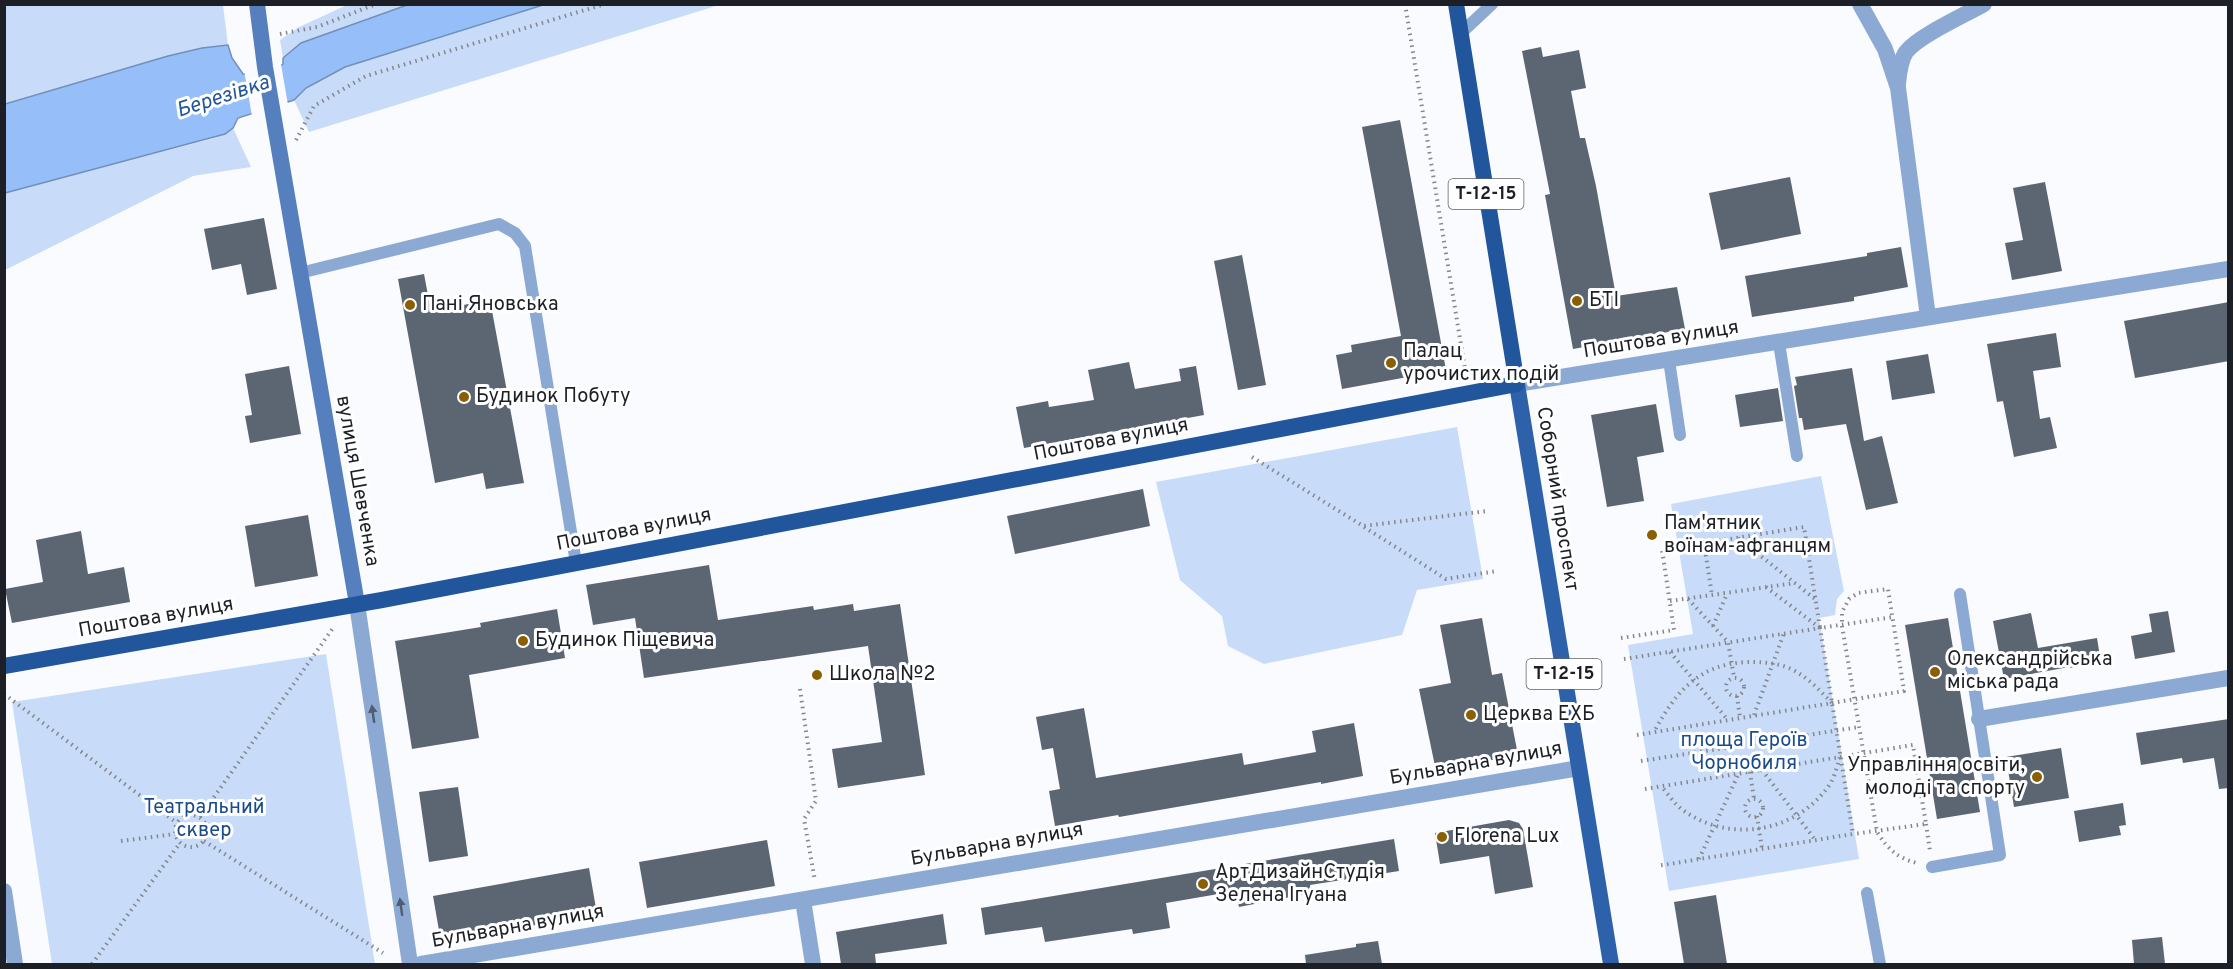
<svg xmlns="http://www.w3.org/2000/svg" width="2233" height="969" viewBox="0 0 2233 969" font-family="Overpass,sans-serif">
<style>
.green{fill:#c8dcf9}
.water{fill:#96bff9;stroke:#718fb9;stroke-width:1.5}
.pier{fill:#f9fbfe}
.building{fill:#5c6572}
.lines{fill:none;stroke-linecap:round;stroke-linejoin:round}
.path{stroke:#85878c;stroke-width:4;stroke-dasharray:1.5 4.5;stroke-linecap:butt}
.service{stroke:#8ca9d3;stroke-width:12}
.minor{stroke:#8ca9d3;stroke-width:16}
.tertiary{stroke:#8ca9d3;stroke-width:16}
.secondary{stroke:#5680bd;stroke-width:16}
.primary{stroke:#2d62ab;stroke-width:16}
.trunk{stroke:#22569c;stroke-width:16}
.oneway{fill:#4e5d73}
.poi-dot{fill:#8a5f01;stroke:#fff;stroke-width:2}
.labels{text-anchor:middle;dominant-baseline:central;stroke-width:6;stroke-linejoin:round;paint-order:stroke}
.shield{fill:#fff;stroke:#606266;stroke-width:1.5}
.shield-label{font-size:18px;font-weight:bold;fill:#1c1f25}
.poi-label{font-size:20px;fill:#1c1f25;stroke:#fff;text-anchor:start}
.street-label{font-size:20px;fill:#1c1f25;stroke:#fff}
.park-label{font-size:20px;fill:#184a8d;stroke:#fff}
.water-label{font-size:21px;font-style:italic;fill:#24569a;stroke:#fff}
</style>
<rect width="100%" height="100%" fill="#f9fbfe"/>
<g class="green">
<polygon points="5,5 223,5 228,45 202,48 168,56 5,104"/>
<polygon points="347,5 407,5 301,43 283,58 280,40 299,27"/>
<polygon points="543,5 719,5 309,132 294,100 306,88 345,67"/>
<polygon points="233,128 251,167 193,176 5,270 5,193 211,139 225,134"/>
<polygon points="1457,427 1483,579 1417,590 1402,635 1264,664 1228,646 1222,616 1180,580 1156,482"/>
<polygon points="1821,476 1844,591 1837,599 1835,615 1819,618 1859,859 1669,891 1628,645 1693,634 1671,504"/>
<polygon points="326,654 375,964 52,964 12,702"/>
</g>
<path class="water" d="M407,5h136l-198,62 -39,21 -12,12 -56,18 -5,10 -8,6 -220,59v-89l163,-48 34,-8 26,-3 4,13 11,16c15,0 28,0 40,-10v-6l18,-15z"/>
<polygon class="pier" points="281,64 288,105 252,116 244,70 259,71"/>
<g class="building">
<polygon points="1541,47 1543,57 1579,50 1586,88 1571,91 1580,138 1585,138 1596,186 1616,296 1677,287 1685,329 1573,349 1545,195 1550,194 1522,51"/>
<polygon points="1400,120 1446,370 1342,389 1336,355 1352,352 1351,345 1401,336 1362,127"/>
<polygon points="1790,177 1801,234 1721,250 1709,193"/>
<polygon points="2045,182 2062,271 2012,280 2005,243 2023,240 2013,188"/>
<polygon points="264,218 277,289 247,295 241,264 212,270 204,229"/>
<polygon points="1901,247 1908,287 1854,297 1854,301 1752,317 1745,276 1867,256 1867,253"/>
<polygon points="1242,255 1266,385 1238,390 1214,261"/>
<polygon points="424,274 431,311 490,300 524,483 486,489 483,473 435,483 398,279"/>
<polygon points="2229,302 2229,361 2135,378 2124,321"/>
<polygon points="2056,333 2061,367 2033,371 2040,419 2050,417 2057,448 2014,457 2003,401 1997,402 1987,344"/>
<polygon points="1928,354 1935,393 1892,400 1886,361"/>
<polygon points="1129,362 1135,389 1181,381 1179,369 1196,366 1204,415 1024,448 1016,407 1048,401 1049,407 1094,400 1088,370"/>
<polygon points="289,366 301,434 250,443 245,416 252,415 245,374"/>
<polygon points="1852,368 1864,441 1882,436 1898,503 1866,510 1846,424 1804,430 1802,418 1799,418 1794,386 1797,385 1795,377"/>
<polygon points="1778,388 1783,421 1740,427 1735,395"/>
<polygon points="1656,404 1664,452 1637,457 1644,501 1607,507 1591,415"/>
<polygon points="1143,489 1150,526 1015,554 1007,516"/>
<polygon points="308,515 318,576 255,587 245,526"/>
<polygon points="81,531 88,574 124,567 130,602 12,623 5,589 43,582 36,540"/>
<polygon points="709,565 718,620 813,606 814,610 853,604 854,611 900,604 925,775 838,788 832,749 882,742 868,646 644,678 635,618 593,625 586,585"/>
<polygon points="557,609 565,658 469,675 479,738 412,749 395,641 481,627 480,623"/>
<polygon points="2168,611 2175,652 2135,659 2131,636 2152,632 2149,614"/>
<polygon points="2031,613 2038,648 2097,638 2101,663 2069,668 2069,667 2004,679 1993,621"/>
<polygon points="1482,618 1492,675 1502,673 1518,755 1436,771 1419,689 1451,683 1440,625"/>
<polygon points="1948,618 1980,812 1937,819 1905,625"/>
<polygon points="1084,708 1096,778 1242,753 1244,765 1316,752 1312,731 1354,723 1363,776 1321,784 1321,782 1119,817 1118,815 1055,826 1049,791 1060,789 1053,748 1042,750 1036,717"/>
<polygon points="2229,719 2229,788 2219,789 2214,758 2183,763 2182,758 2141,765 2136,733"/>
<polygon points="2061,748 2069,798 2014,807 2006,757"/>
<polygon points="458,787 468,856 429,862 419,792"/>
<polygon points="2123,803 2126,825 2119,826 2121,835 2079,842 2074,811"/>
<polygon points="1509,820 1519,823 1523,829 1533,887 1495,894 1489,856 1440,864 1435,833"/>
<polygon points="1394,839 1399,871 1310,885 1311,893 1239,907 1236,891 1166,903 1170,928 1133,934 1132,929 1045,942 1042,927 985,935 981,908"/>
<polygon points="767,840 775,886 647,908 639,862"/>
<polygon points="589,868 597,914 441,942 433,896"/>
<polygon points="1716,895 1727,964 1684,964 1674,902"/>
<polygon points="943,914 947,944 875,954 876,964 841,964 836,932"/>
<polygon points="2162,937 2165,964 2134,964 2132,940"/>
<polygon points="1378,941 1382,964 1306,964 1305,955 1356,947 1356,944"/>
</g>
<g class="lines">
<g class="path">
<polyline points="1405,4 1465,369"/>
<polyline points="280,34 317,27 376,4"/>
<polyline points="296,140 314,106 366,76 605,4"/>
<polyline points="1252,457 1363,526 1487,511"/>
<polyline points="1364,527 1446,579 1497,571"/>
<polyline points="1738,538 1815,599"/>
<polyline points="1704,543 1712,595"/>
<polyline points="1766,587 1820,628 1893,617"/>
<polyline points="1688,599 1728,642 1734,677"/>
<polyline points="1670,601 1795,583"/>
<polyline points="1713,626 1727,594"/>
<polyline points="1621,638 1674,630 1662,550 1804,527 1820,628"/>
<polyline points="1670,652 1727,719"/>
<polyline points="1624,659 1820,628 1853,834 1657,866"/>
<circle cx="1735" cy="687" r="9"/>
<polyline points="800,689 816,801 804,819 815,881"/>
<polyline points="4,694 177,823"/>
<polyline points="1737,696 1740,718"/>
<path d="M1832,703l72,-12 -16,-102 -30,4 -9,6 -7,13v14l35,206c11,17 20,26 40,31"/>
<polyline points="1754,715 1784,633"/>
<path d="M1637,735l195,-32c-12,-12 -23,-25 -39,-33 -13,-7 -30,-8 -45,-8 -49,2 -72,29 -94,70"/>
<polyline points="1840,757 1913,745 1926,824 1853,834"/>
<polyline points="1641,761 1859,727"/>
<polyline points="1762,770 1816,841"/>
<polyline points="1750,772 1754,799"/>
<path d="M1645,789l195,-32c-3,10 -6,22 -12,30 -34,46 -98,56 -144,24 -9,-6 -16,-17 -22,-24"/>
<circle cx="1754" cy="808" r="9"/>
<circle cx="191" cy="831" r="16"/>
<polyline points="1757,816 1762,849"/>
<polyline points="200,817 333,628"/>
<polyline points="1926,824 1930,851"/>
<polyline points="121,841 175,834"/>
<polyline points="204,841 383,953"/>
<polyline points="1699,859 1738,775"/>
<polyline points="92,964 180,843"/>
</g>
<g class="service">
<polyline points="1460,34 1492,4"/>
<polyline points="300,273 499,224 515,233 525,246 576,563"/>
<polyline points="1779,343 1797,456"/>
<polyline points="1669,360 1680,435"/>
<polyline points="1932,867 2000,855 1960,594"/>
<polyline points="1867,893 1880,964"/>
</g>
<g class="minor">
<polyline points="1860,4 1885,49 1898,88 1928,317"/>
<path d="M1898,84c1,-11 2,-23 8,-32 12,-16 59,-37 78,-48"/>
<polyline points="1979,719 2228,678"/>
<polyline points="803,900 813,964"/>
<polyline points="421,964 1579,768"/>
</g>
<g class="tertiary">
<polyline points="1517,384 2228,269"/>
<polyline points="357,604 410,964"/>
<polyline points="4,891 15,964"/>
</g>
<polyline class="secondary" points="257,4 265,67 357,604"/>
<polyline class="primary" points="1517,384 1611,964"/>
<polyline class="trunk" points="4,666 382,600 1517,384 1456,4"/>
</g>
<defs><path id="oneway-solid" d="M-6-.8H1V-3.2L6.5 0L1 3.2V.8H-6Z" transform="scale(1.5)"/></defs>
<g class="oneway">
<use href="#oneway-solid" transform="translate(373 714) rotate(-98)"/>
<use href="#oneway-solid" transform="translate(401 907) rotate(-98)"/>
</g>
<g class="poi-dot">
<circle cx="1577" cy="301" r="6"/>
<circle cx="410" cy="305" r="6"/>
<circle cx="1391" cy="363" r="6"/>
<circle cx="464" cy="397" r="6"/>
<circle cx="1652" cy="535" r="6"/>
<circle cx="523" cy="641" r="6"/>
<circle cx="1935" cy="672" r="6"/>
<circle cx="817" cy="675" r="6"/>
<circle cx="1471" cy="715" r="6"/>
<circle cx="2037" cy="777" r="6"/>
<circle cx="1442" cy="837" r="6"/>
<circle cx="1203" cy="884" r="6"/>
</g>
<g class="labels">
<g class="shield">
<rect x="1448.5" y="179" width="75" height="30" rx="4.5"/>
<rect x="1526.5" y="659" width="75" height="30" rx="4.5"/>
</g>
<g class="shield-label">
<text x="1486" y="194">Т-12-15</text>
<text x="1564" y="674">Т-12-15</text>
</g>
<g class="poi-label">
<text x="1589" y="301">БТІ</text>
<text x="422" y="305">Пані Яновська</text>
<text x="1403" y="352">Палац<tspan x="1403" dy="23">урочистих подій</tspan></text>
<text x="476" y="397">Будинок Побуту</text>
<text x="1664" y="524">Пам'ятник<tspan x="1664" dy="23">воїнам-афганцям</tspan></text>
<text x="535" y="641">Будинок Піщевича</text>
<text x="1947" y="660">Олександрійська<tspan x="1947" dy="23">міська рада</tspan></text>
<text x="829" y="675">Школа №2</text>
<text x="1483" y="715">Церква ЕХБ</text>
<text x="2025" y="766" text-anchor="end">Управління освіти,<tspan x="2025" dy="23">молоді та спорту</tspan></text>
<text x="1454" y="837">Florena Lux</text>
<text x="1215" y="873">АртДизайнСтудія<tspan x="1215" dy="23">Зелена Ігуана</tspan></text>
</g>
<g class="street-label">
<text transform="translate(1661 340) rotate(-9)">Поштова вулиця</text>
<text transform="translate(1111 440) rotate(-11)">Поштова вулиця</text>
<text transform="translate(357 481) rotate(80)">вулиця Шевченка</text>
<text transform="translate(1557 499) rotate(81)">Соборний проспект</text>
<text transform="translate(634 530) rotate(-11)">Поштова вулиця</text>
<text transform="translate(156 618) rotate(-10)">Поштова вулиця</text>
<text transform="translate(1476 764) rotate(-10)">Бульварна вулиця</text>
<text transform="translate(997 845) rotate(-10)">Бульварна вулиця</text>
<text transform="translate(518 927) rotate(-10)">Бульварна вулиця</text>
</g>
<g class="park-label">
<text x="1744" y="741">площа Героїв<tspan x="1744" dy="23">Чорнобиля</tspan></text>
<text x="204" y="808">Театральний<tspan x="204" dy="23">сквер</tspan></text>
</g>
<g class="water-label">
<text transform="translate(223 97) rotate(-18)">Березівка</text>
</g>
</g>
<rect width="2233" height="969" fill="none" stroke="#1c1f25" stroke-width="12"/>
</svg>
